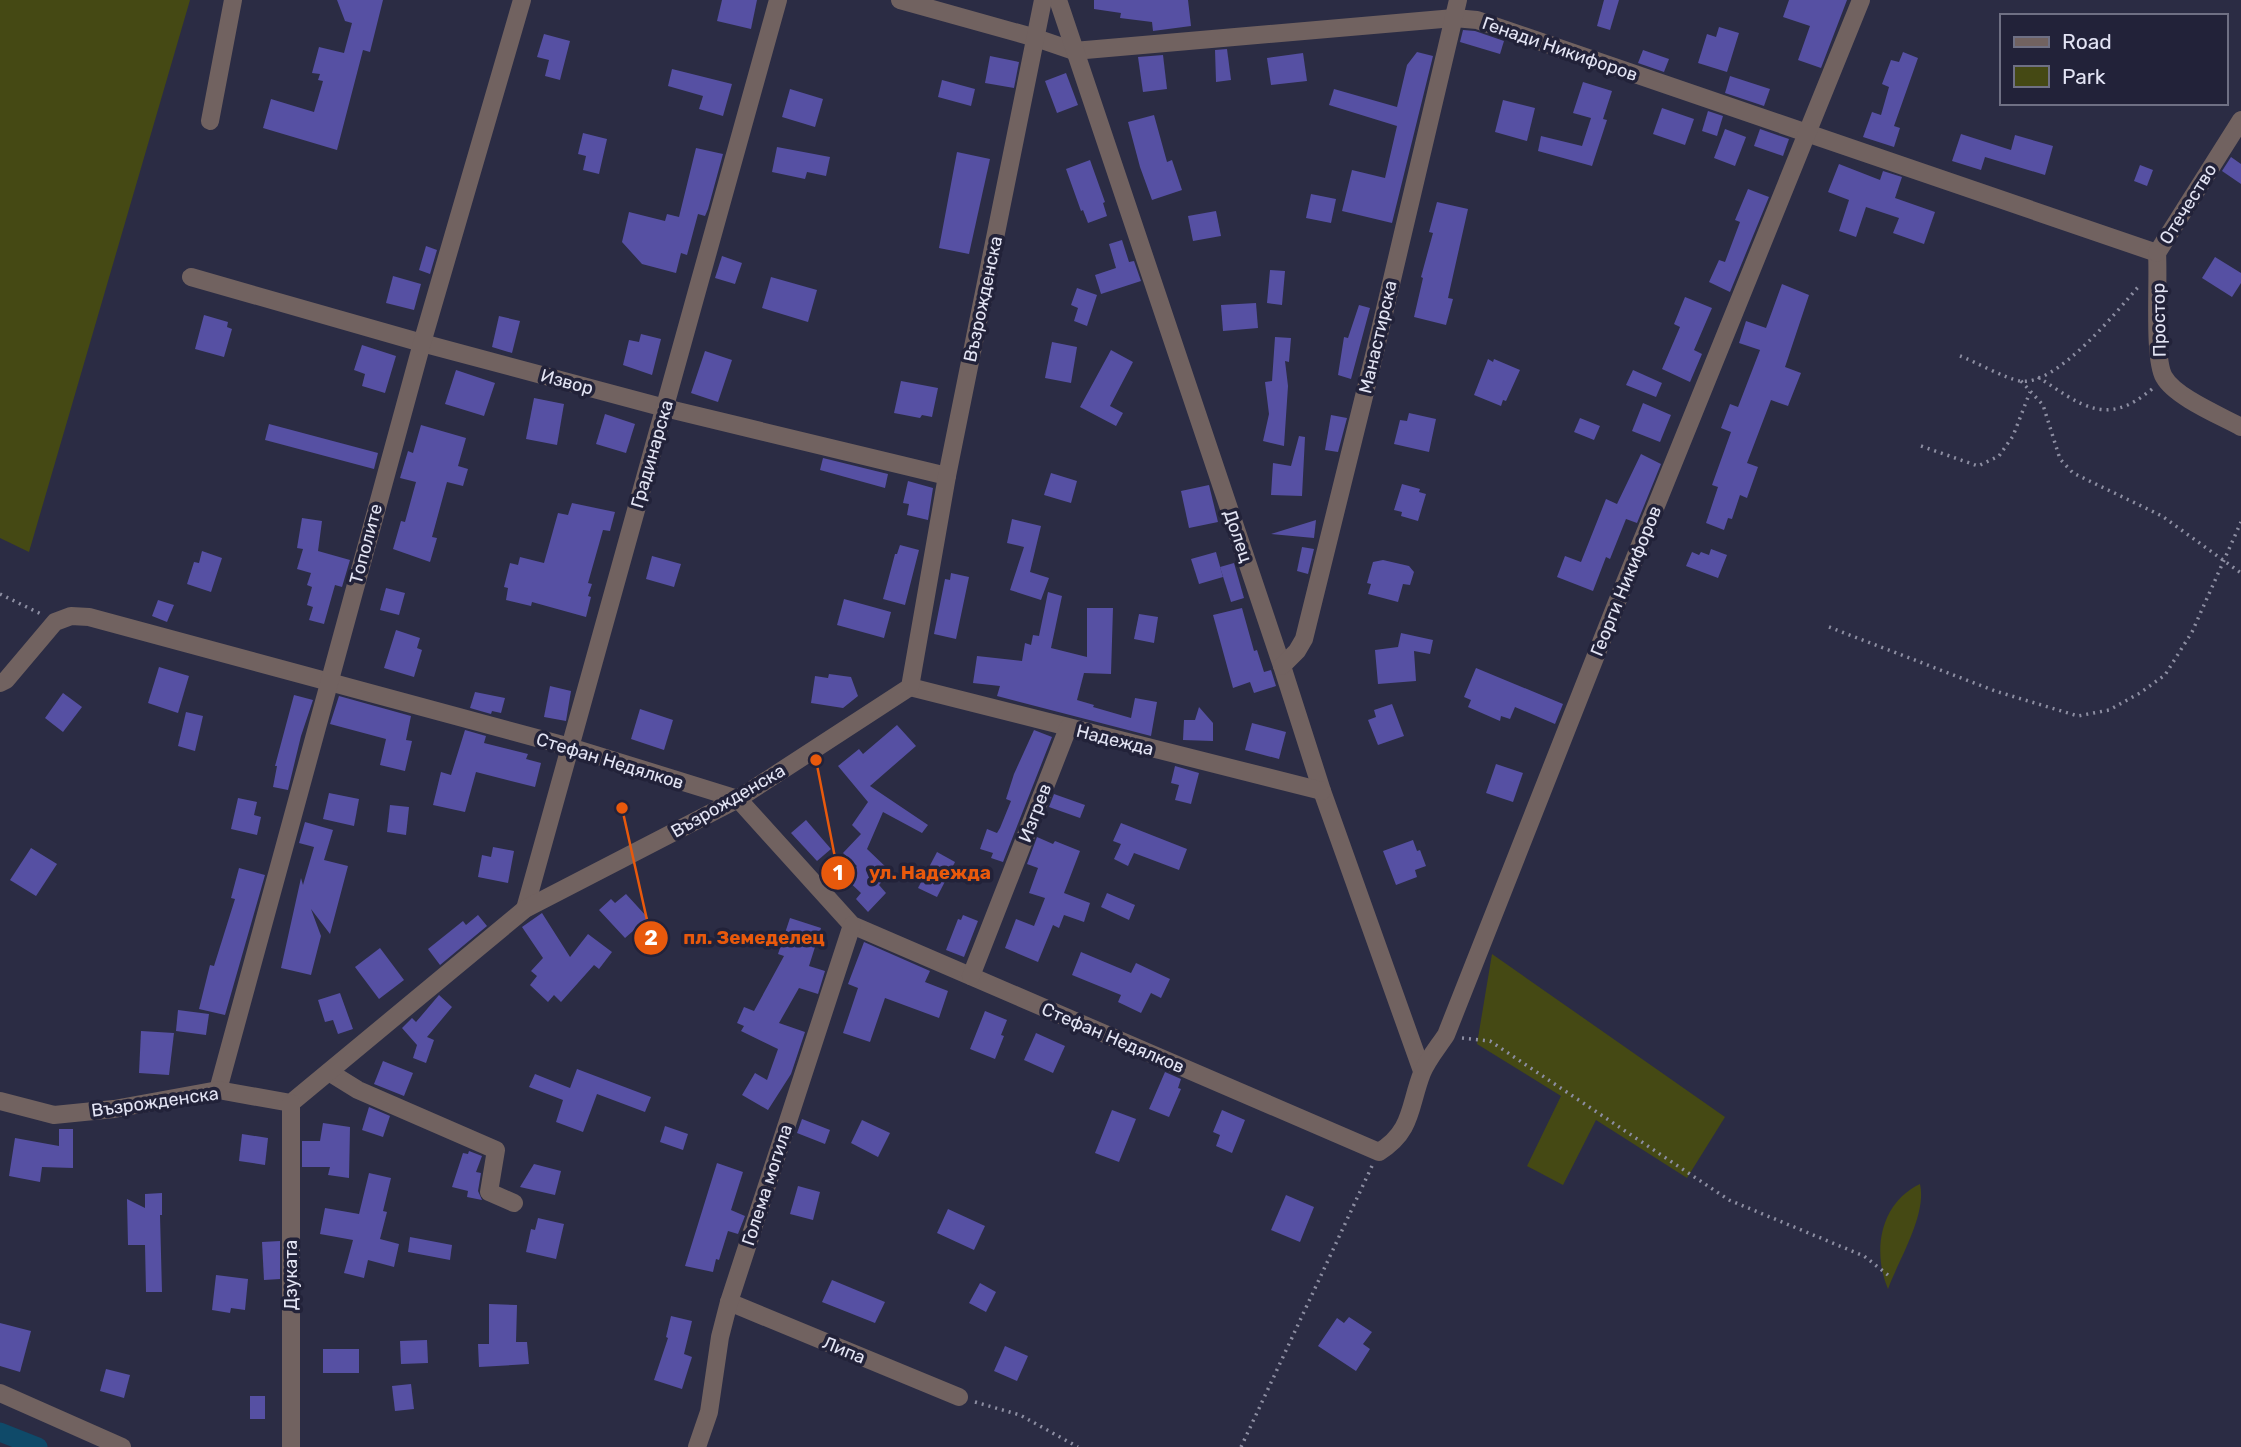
<svg xmlns="http://www.w3.org/2000/svg" width="2241" height="1447" viewBox="0 0 2241 1447" font-family="Rubik,sans-serif">
<style>
.green{fill:#454914}
.lines{fill:none;stroke-linecap:round;stroke-linejoin:round}
.canal{stroke:#0f4a69;stroke-width:19}
.building{fill:#5650a3}
.path{stroke:#8d8ea2;stroke-width:3.5;stroke-dasharray:2 5;stroke-linecap:butt}
.minor{stroke:#716260;stroke-width:18}
.labels{text-anchor:middle;dominant-baseline:central;stroke-width:7;stroke-linejoin:round;paint-order:stroke}
.street-label{font-size:18px;fill:#e3e4f4;stroke:#222239}
.leader{fill:none;stroke:#e8590c;stroke-width:2.5}
.callout-dot{fill:#e8590c;stroke:#222239;stroke-width:2.5}
.mark-label{font-size:21px;text-anchor:middle;font-weight:bold;fill:#fff}
.callout-label{font-size:19px;text-anchor:middle;font-weight:bold;fill:#e8590c;stroke:#222239;stroke-width:7;stroke-linejoin:round;paint-order:stroke}
</style>
<rect width="100%" height="100%" fill="#2b2c44"/>
<g class="green">
<polygon points="0,0 190,0 29,552 0,538"/>
<polygon points="1492,954 1725,1117 1687,1178 1596,1120 1563,1185 1527,1166 1561,1096 1477,1044"/>
<path d="M1920,1184c7,31 -21,75 -32,105 -16,-38 -8,-86 32,-105z"/>
</g>
<g class="lines">
<polyline class="canal" points="0,1432 38,1447"/>
</g>
<g class="building">
<polygon points="337,0 383,0 370,52 363,50 337,150 263,128 271,99 314,112 323,81 318,80 320,74 312,73 319,47 344,53 352,23 345,21"/>
<polygon points="722,0 757,0 751,29 717,21"/>
<polygon points="1094,0 1188,0 1191,26 1153,31 1152,22 1120,18 1121,13 1094,9"/>
<polygon points="1604,0 1619,0 1610,30 1597,26"/>
<polygon points="1789,0 1847,0 1821,68 1798,60 1810,26 1783,17"/>
<polygon points="1719,27 1739,33 1727,72 1698,63 1707,34 1716,37"/>
<polygon points="1463,30 1475,31 1504,41 1500,54 1460,42"/>
<polygon points="544,34 570,41 560,80 545,76 549,60 537,57"/>
<polygon points="1227,49 1231,80 1216,82 1215,50"/>
<polygon points="1643,50 1669,59 1664,72 1638,63"/>
<polygon points="1417,52 1433,56 1392,223 1342,211 1352,170 1385,178 1397,126 1329,105 1334,89 1397,107 1407,65"/>
<polygon points="1903,52 1918,58 1894,126 1900,128 1894,147 1863,137 1872,112 1881,115 1889,87 1882,84 1891,60 1899,62"/>
<polygon points="1303,53 1307,81 1271,85 1267,58"/>
<polygon points="1163,55 1167,89 1143,92 1138,57"/>
<polygon points="990,56 1019,62 1014,88 985,83"/>
<polygon points="672,69 732,84 723,116 699,109 703,96 668,86"/>
<polygon points="1066,73 1078,105 1057,113 1045,81"/>
<polygon points="1730,76 1770,89 1764,106 1725,93"/>
<polygon points="942,80 975,89 971,106 938,97"/>
<polygon points="1583,82 1612,91 1603,119 1607,120 1592,166 1538,151 1541,136 1582,146 1591,118 1573,113"/>
<polygon points="790,89 823,99 815,127 782,117"/>
<polygon points="1503,100 1535,108 1527,141 1495,132"/>
<polygon points="1662,108 1694,119 1685,145 1653,134"/>
<polygon points="1708,111 1723,116 1717,136 1702,131"/>
<polygon points="1154,115 1167,162 1172,160 1182,190 1152,200 1140,167 1128,122"/>
<polygon points="1725,129 1746,137 1735,166 1714,158"/>
<polygon points="1760,129 1789,139 1783,156 1754,146"/>
<polygon points="583,133 607,139 599,174 583,170 586,156 578,154"/>
<polygon points="1961,134 2011,150 2015,135 2053,146 2045,175 1985,157 1981,170 1952,161"/>
<polygon points="777,147 830,157 826,176 807,172 805,179 772,172"/>
<polygon points="696,148 723,154 708,209 705,216 698,214 687,255 681,253 676,273 642,264 622,242 629,212 665,221 667,214 679,217"/>
<polygon points="957,152 990,159 969,254 939,248"/>
<polygon points="2231,157 2241,164 2241,184 2222,171"/>
<polygon points="1090,160 1105,202 1103,203 1107,216 1088,223 1083,210 1081,211 1066,169"/>
<polygon points="1839,164 1880,180 1883,171 1902,177 1895,198 1935,212 1924,244 1893,233 1899,218 1866,207 1856,237 1839,231 1849,200 1828,192"/>
<polygon points="2140,165 2153,170 2147,186 2134,181"/>
<polygon points="1748,189 1769,197 1730,292 1709,282 1719,260 1725,262 1740,222 1735,220"/>
<polygon points="1311,194 1336,199 1331,223 1306,218"/>
<polygon points="1437,202 1468,209 1448,298 1453,299 1446,325 1414,317 1423,278 1421,277 1433,233 1429,232"/>
<polygon points="1216,211 1221,236 1193,241 1188,216"/>
<polygon points="1122,240 1129,262 1134,261 1141,281 1101,294 1095,275 1116,268 1109,244"/>
<polygon points="426,246 437,250 430,274 419,270"/>
<polygon points="722,256 742,263 735,284 715,278"/>
<polygon points="2215,257 2241,273 2241,283 2232,297 2202,278"/>
<polygon points="1270,270 1285,271 1282,305 1267,303"/>
<polygon points="393,276 421,284 414,310 386,303"/>
<polygon points="771,277 817,290 808,322 762,308"/>
<polygon points="1782,284 1809,295 1785,367 1801,373 1788,406 1771,400 1747,463 1758,467 1747,498 1740,495 1732,519 1728,518 1724,530 1706,523 1718,487 1712,485 1731,432 1721,428 1730,404 1738,407 1760,350 1739,343 1746,321 1766,328"/>
<polygon points="1077,288 1097,295 1087,326 1074,321 1078,308 1071,305"/>
<polygon points="1685,297 1712,308 1694,350 1702,354 1690,382 1662,369 1680,327 1674,324"/>
<polygon points="1256,303 1258,328 1223,331 1221,305"/>
<polygon points="1359,305 1370,308 1351,379 1338,375 1344,337 1348,338"/>
<polygon points="204,315 228,322 227,327 232,329 224,357 195,349"/>
<polygon points="499,316 520,321 512,353 492,347"/>
<polygon points="641,334 661,339 652,375 623,365 629,340 639,342"/>
<polygon points="1275,337 1291,338 1289,362 1285,361 1288,386 1284,446 1263,441 1269,414 1265,382 1272,381"/>
<polygon points="1052,342 1077,347 1071,383 1045,378"/>
<polygon points="362,345 396,356 385,393 362,386 365,374 354,370"/>
<polygon points="1111,350 1133,362 1110,406 1123,413 1116,426 1080,407"/>
<polygon points="705,351 732,360 718,402 691,393"/>
<polygon points="1488,359 1493,362 1494,359 1520,370 1506,401 1503,400 1501,406 1474,395"/>
<polygon points="456,370 495,383 484,416 445,404"/>
<polygon points="1633,370 1662,383 1656,397 1626,385"/>
<polygon points="901,381 938,388 932,417 922,415 920,418 894,413"/>
<polygon points="534,398 564,404 557,445 526,439"/>
<polygon points="1643,403 1671,415 1660,442 1632,431"/>
<polygon points="1409,413 1436,419 1429,452 1394,444 1400,420 1407,421"/>
<polygon points="605,414 635,424 626,453 596,444"/>
<polygon points="1331,415 1347,418 1338,452 1325,450"/>
<polygon points="1580,418 1600,426 1594,440 1574,432"/>
<polygon points="269,424 378,453 374,469 265,440"/>
<polygon points="421,425 466,438 458,466 468,469 463,486 447,482 432,537 437,538 430,562 393,549 401,521 405,522 416,482 400,478 408,451 413,453"/>
<polygon points="1299,436 1305,437 1302,496 1271,495 1273,463 1291,466"/>
<polygon points="1641,454 1661,464 1637,523 1626,519 1610,559 1606,557 1593,591 1557,577 1565,556 1581,562 1606,499 1617,504"/>
<polygon points="823,458 888,474 885,488 820,470"/>
<polygon points="1051,473 1077,481 1071,503 1044,495"/>
<polygon points="908,481 933,488 928,520 907,515 909,504 903,503"/>
<polygon points="1402,484 1420,489 1419,492 1426,494 1418,521 1401,516 1402,512 1394,510"/>
<polygon points="1209,485 1218,522 1189,528 1181,491"/>
<polygon points="572,503 615,512 610,531 603,530 588,583 592,584 588,596 591,597 586,617 532,602 531,606 506,600 508,588 504,587 510,563 518,565 520,557 544,563 558,513 568,515"/>
<polygon points="302,518 322,521 318,551 350,560 342,587 335,585 324,624 309,620 313,607 307,605 312,587 307,585 311,573 297,569 303,549 297,548"/>
<polygon points="1012,519 1041,526 1030,572 1049,578 1041,600 1010,590 1024,547 1007,543"/>
<polygon points="1316,520 1314,538 1271,534"/>
<polygon points="900,545 919,550 905,605 883,599 895,554 897,554"/>
<polygon points="1302,547 1314,549 1308,574 1297,571"/>
<polygon points="1711,549 1727,555 1718,578 1686,566 1692,552 1699,555 1701,552 1709,555"/>
<polygon points="202,551 222,558 211,592 187,584 194,562 199,563"/>
<polygon points="1216,552 1223,577 1199,584 1191,559"/>
<polygon points="652,556 681,564 674,587 646,579"/>
<polygon points="1383,560 1409,566 1414,572 1410,585 1403,584 1398,602 1368,594 1371,584 1367,583 1373,562"/>
<polygon points="1234,563 1244,598 1231,602 1220,567"/>
<polygon points="951,573 969,577 956,639 934,634 945,579 950,580"/>
<polygon points="386,588 405,593 399,615 380,610"/>
<polygon points="1048,592 1062,596 1051,648 1087,657 1087,608 1113,608 1111,674 1084,673 1077,700 1094,705 1093,707 1131,718 1135,698 1157,702 1151,736 997,696 1000,686 973,683 977,656 1022,661 1025,643 1031,645 1033,635 1039,636"/>
<polygon points="844,599 891,612 884,638 837,625"/>
<polygon points="158,600 174,605 167,622 152,616"/>
<polygon points="1242,608 1254,651 1257,650 1264,672 1271,670 1276,686 1254,693 1250,682 1233,688 1213,615"/>
<polygon points="1139,614 1158,617 1154,643 1134,639"/>
<polygon points="396,630 420,638 417,648 422,650 414,677 384,668"/>
<polygon points="1401,633 1433,640 1430,654 1414,651 1416,681 1378,684 1375,650 1398,647"/>
<polygon points="159,667 189,676 178,713 148,703"/>
<polygon points="1476,668 1563,704 1555,724 1515,707 1510,719 1501,716 1500,721 1468,707 1471,700 1464,697"/>
<polygon points="829,674 851,677 858,696 843,708 811,703 815,676 828,678"/>
<polygon points="550,686 571,691 566,721 544,717"/>
<polygon points="475,692 505,698 501,713 492,711 491,714 470,708"/>
<polygon points="63,693 82,707 63,732 45,718"/>
<polygon points="294,695 313,700 301,736 288,790 273,787 277,766 275,766"/>
<polygon points="339,696 411,716 406,740 412,741 405,771 380,765 386,739 330,724"/>
<polygon points="1392,704 1404,736 1378,745 1368,720 1376,717 1374,710"/>
<polygon points="1199,707 1213,723 1213,741 1183,740 1184,720 1195,720"/>
<polygon points="640,709 673,720 664,750 631,739"/>
<polygon points="186,712 203,716 195,751 178,746"/>
<polygon points="1252,723 1286,732 1279,759 1245,750"/>
<polygon points="897,725 916,746 870,786 928,825 922,833 883,812 867,849 889,870 882,877 883,880 879,885 886,893 868,912 856,899 861,893 845,878 857,866 843,853 861,834 852,825 868,802 838,766 859,749 863,754"/>
<polygon points="465,730 486,736 484,743 528,754 526,759 541,763 535,787 476,772 465,812 433,805 441,772 451,775"/>
<polygon points="1034,730 1052,737 1003,862 991,858 993,853 980,849 987,829 997,833 1000,828 1011,801 1006,799 1014,774"/>
<polygon points="1496,764 1523,773 1513,802 1486,793"/>
<polygon points="1175,766 1199,773 1191,804 1175,800 1179,785 1171,783"/>
<polygon points="329,793 359,799 354,826 323,819"/>
<polygon points="1054,794 1085,805 1080,818 1049,807"/>
<polygon points="238,798 257,802 254,815 261,817 257,835 231,829"/>
<polygon points="390,805 409,807 406,835 387,832"/>
<polygon points="806,820 831,849 817,861 791,833"/>
<polygon points="305,822 333,830 324,860 348,866 330,934 311,909 321,936 311,975 281,968 301,878 303,885 314,847 299,843"/>
<polygon points="1121,823 1187,849 1179,870 1134,853 1128,866 1114,859 1121,844 1113,841"/>
<polygon points="1037,837 1053,844 1055,841 1080,851 1064,893 1090,903 1084,922 1064,915 1059,928 1053,925 1038,962 1005,948 1016,919 1034,926 1045,898 1029,893 1038,868 1027,864"/>
<polygon points="1413,840 1417,851 1420,850 1426,866 1415,870 1417,877 1396,885 1383,851"/>
<polygon points="493,847 514,851 508,883 478,877 482,855 491,857"/>
<polygon points="31,848 57,864 36,896 10,880"/>
<polygon points="937,852 955,862 937,897 918,888"/>
<polygon points="239,868 265,875 225,1015 199,1009 210,965 214,966 235,899 231,898"/>
<polygon points="1107,893 1135,905 1129,920 1101,907"/>
<polygon points="626,894 648,918 625,938 599,910 611,899 615,903"/>
<polygon points="542,913 570,957 588,934 612,952 599,969 594,965 561,1002 554,995 548,1002 530,985 537,976 531,971 543,958 522,927"/>
<polygon points="478,915 487,926 440,965 428,949 463,921 466,925"/>
<polygon points="963,915 978,921 964,957 946,950 958,919 961,920"/>
<polygon points="790,918 821,928 809,966 825,971 818,994 799,988 779,1023 805,1032 791,1074 768,1110 742,1095 755,1073 767,1080 778,1049 741,1031 744,1026 737,1023 744,1007 754,1011 784,956 778,954"/>
<polygon points="864,942 930,971 925,982 948,991 939,1018 885,998 870,1042 843,1033 858,988 848,984"/>
<polygon points="380,948 404,980 379,999 355,967"/>
<polygon points="1081,952 1131,973 1136,963 1170,979 1161,998 1151,993 1141,1013 1118,1002 1121,995 1072,975"/>
<polygon points="340,993 353,1029 338,1034 333,1020 325,1022 318,1000"/>
<polygon points="439,995 452,1007 427,1037 434,1040 426,1063 413,1058 417,1045 402,1028 412,1018 416,1022"/>
<polygon points="178,1010 209,1014 206,1035 176,1031"/>
<polygon points="985,1011 1007,1020 1001,1035 1004,1036 995,1059 970,1049"/>
<polygon points="141,1031 174,1033 169,1075 139,1073"/>
<polygon points="1036,1033 1065,1046 1053,1073 1024,1060"/>
<polygon points="383,1061 413,1073 404,1096 374,1084"/>
<polygon points="577,1069 651,1097 645,1112 597,1094 583,1132 556,1122 563,1100 529,1087 535,1074 570,1088"/>
<polygon points="1165,1072 1181,1079 1178,1088 1181,1089 1169,1117 1149,1109"/>
<polygon points="369,1107 390,1116 383,1137 362,1130"/>
<polygon points="1112,1110 1136,1119 1119,1162 1095,1153"/>
<polygon points="1222,1110 1245,1120 1232,1153 1216,1146 1220,1135 1213,1132"/>
<polygon points="802,1119 830,1130 825,1144 797,1133"/>
<polygon points="862,1120 890,1133 878,1157 851,1143"/>
<polygon points="323,1123 350,1127 349,1178 328,1175 330,1167 302,1167 302,1141 320,1141"/>
<polygon points="665,1126 688,1134 683,1150 660,1142"/>
<polygon points="59,1129 73,1129 73,1168 42,1167 40,1182 9,1176 15,1138 59,1146"/>
<polygon points="242,1134 268,1138 265,1165 239,1161"/>
<polygon points="469,1151 482,1156 476,1172 481,1173 478,1191 482,1200 467,1197 468,1191 452,1187 463,1153 468,1154"/>
<polygon points="717,1163 743,1172 731,1210 745,1216 738,1234 728,1231 719,1260 716,1259 713,1272 685,1266"/>
<polygon points="534,1164 561,1171 555,1195 520,1187"/>
<polygon points="369,1173 391,1178 383,1211 387,1212 380,1239 399,1244 394,1267 368,1260 364,1278 344,1273 353,1240 320,1234 325,1208 359,1214"/>
<polygon points="798,1186 820,1192 813,1220 790,1214"/>
<polygon points="162,1193 162,1215 160,1215 162,1292 146,1292 145,1245 128,1245 127,1199 145,1208 145,1194"/>
<polygon points="1286,1195 1314,1207 1300,1242 1271,1230"/>
<polygon points="948,1209 985,1226 974,1250 937,1233"/>
<polygon points="538,1218 564,1224 556,1259 526,1252 531,1229 535,1230"/>
<polygon points="410,1237 452,1245 450,1260 408,1252"/>
<polygon points="280,1241 280,1279 264,1280 262,1242"/>
<polygon points="216,1275 248,1279 245,1310 231,1308 230,1313 212,1310"/>
<polygon points="832,1280 885,1302 875,1323 822,1302"/>
<polygon points="980,1283 996,1292 986,1312 969,1303"/>
<polygon points="489,1304 517,1305 516,1342 527,1342 529,1364 479,1367 478,1344 489,1344"/>
<polygon points="671,1316 692,1321 684,1354 692,1357 682,1389 654,1380 668,1338 666,1337"/>
<polygon points="1349,1317 1372,1332 1363,1344 1370,1349 1356,1371 1318,1346 1337,1318 1344,1323"/>
<polygon points="0,1323 31,1331 20,1372 0,1366"/>
<polygon points="427,1340 428,1363 401,1364 400,1341"/>
<polygon points="1005,1346 1028,1356 1017,1381 994,1371"/>
<rect x="323" y="1349" width="36" height="24"/>
<polygon points="106,1369 130,1375 124,1398 100,1391"/>
<polygon points="411,1384 414,1409 395,1411 392,1386"/>
<rect x="250" y="1396" width="15" height="23"/>
</g>
<g class="lines">
<g class="path">
<path d="M1960,356c16,6 44,22 60,25 36,6 97,-70 119,-95"/>
<path d="M2038,377c43,28 68,51 114,12"/>
<polyline points="2021,381 2043,405 2060,459 2073,473 2162,516 2241,573"/>
<polyline points="1921,446 1978,466 1999,456 2013,436 2030,392"/>
<polyline points="0,594 41,614"/>
<polyline points="1829,627 1995,691 2078,716 2109,710 2140,693 2165,675 2192,632 2241,522"/>
<polyline points="1462,1038 1490,1041 1729,1200 1864,1256 1888,1275"/>
<polyline points="975,1402 1020,1415 1078,1447"/>
<polyline points="1241,1447 1372,1166"/>
</g>
<g class="minor">
<polyline points="900,0 1036,38 1074,51 1454,18 1477,20 2157,253"/>
<polyline points="1058,0 1282,666 1322,791 1422,1071"/>
<polyline points="210,121 233,0"/>
<path d="M2157,253c2,27 -4,105 7,124 11,20 57,39 77,50"/>
<polyline points="2157,253 2241,120"/>
<polyline points="191,277 422,343 665,408 947,476"/>
<polyline points="1282,666 1297,651 1304,639 1373,360 1458,0"/>
<path d="M0,683l6,-3 49,-58 16,-6 18,1 481,130 168,52 114,126 527,227c34,-21 30,-46 43,-79 5,-13 16,-26 24,-38l171,-433 244,-602"/>
<polyline points="910,687 1322,791"/>
<polyline points="525,909 778,0"/>
<polyline points="971,976 1068,728"/>
<polyline points="329,1072 358,1090 496,1150 489,1192 514,1203"/>
<polyline points="218,1090 422,343 522,0"/>
<polyline points="0,1101 54,1115 114,1109 218,1090 291,1103 525,909 738,799 910,687 947,476 1043,0"/>
<polyline points="291,1103 291,1447"/>
<polyline points="729,1302 959,1397"/>
<polyline points="0,1393 122,1447"/>
<polyline points="697,1447 709,1412 720,1337 729,1302 852,925"/>
</g>
</g>
<g class="labels">
<g class="street-label">
<text transform="translate(1560 49) rotate(19)">Генади Никифоров</text>
<text transform="translate(2188 204) rotate(-58)">Отечество</text>
<text transform="translate(983 299) rotate(-78)">Възрожденска</text>
<text transform="translate(2159 320) rotate(-91)">Простор</text>
<text transform="translate(1378 337) rotate(-77)">Манастирска</text>
<text transform="translate(567 382) rotate(15)">Извор</text>
<text transform="translate(652 454) rotate(-74)">Градинарска</text>
<text transform="translate(1238 536) rotate(71)">Долец</text>
<text transform="translate(366 544) rotate(-75)">Тополите</text>
<text transform="translate(1626 581) rotate(-68)">Георги Никифоров</text>
<text transform="translate(1115 740) rotate(14)">Надежда</text>
<text transform="translate(610 761) rotate(17)">Стефан Недялков</text>
<text transform="translate(728 801) rotate(-30)">Възрожденска</text>
<text transform="translate(1035 813) rotate(-69)">Изгрев</text>
<text transform="translate(1113 1038) rotate(23)">Стефан Недялков</text>
<text transform="translate(155 1102) rotate(-8)">Възрожденска</text>
<text transform="translate(767 1185) rotate(-72)">Голема могила</text>
<text transform="translate(291 1275) rotate(-90)">Дзуката</text>
<text transform="translate(844 1350) rotate(22)">Липа</text>
</g>
</g>
<path class="leader" d="M816 760L838 873M622 808L651 938"/>
<g class="callout-dot">
<circle cx="816" cy="760" r="7"/>
<circle cx="622" cy="808" r="7"/>
<circle cx="838" cy="873" r="18"/>
<circle cx="651" cy="938" r="18"/>
</g>
<g class="mark-label">
<text x="838" y="880">1</text>
<text x="651" y="945">2</text>
</g>
<g class="callout-label">
<text x="930" y="879">ул. Надежда</text>
<text x="754" y="944">пл. Земеделец</text>
</g>
<rect x="2000" y="14" width="228" height="91" fill="#222239" stroke="#6f7084" stroke-width="2"/>
<rect x="2014" y="37" width="35" height="10" fill="#716260" stroke="#6f7084" stroke-width="2"/>
<text x="2062" y="49" font-size="21" fill="#e3e4f4">Road</text>
<rect x="2014" y="66" width="35" height="21" fill="#454914" stroke="#6f7084" stroke-width="2"/>
<text x="2062" y="84" font-size="21" fill="#e3e4f4">Park</text>
</svg>
